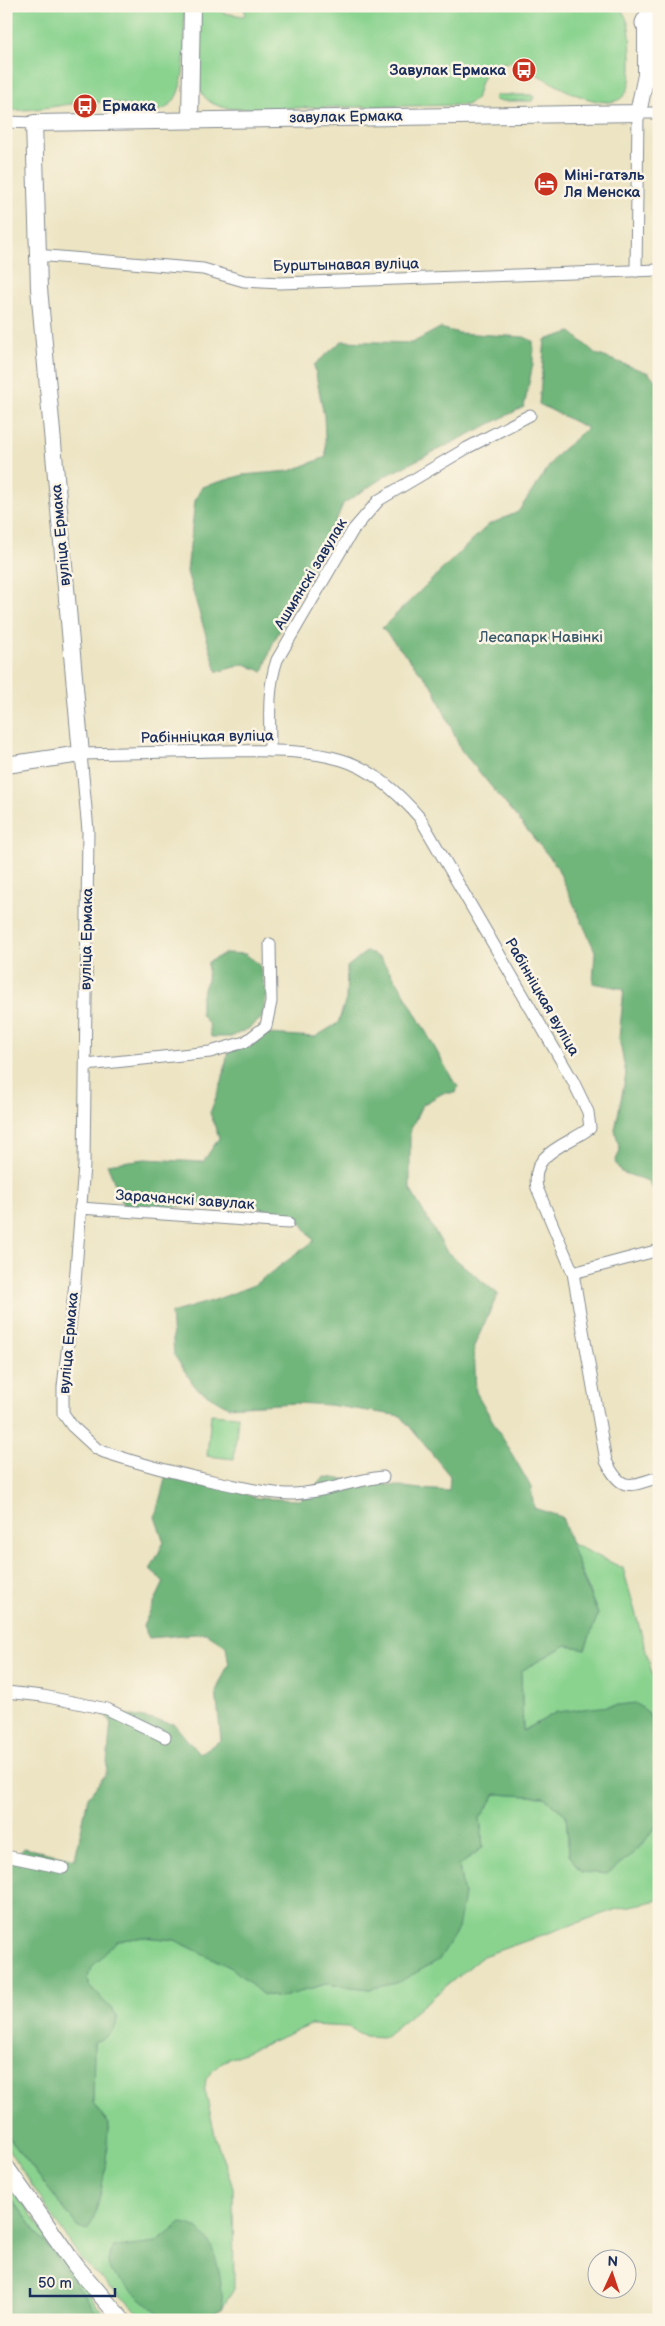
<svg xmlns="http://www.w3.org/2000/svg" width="665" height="2326" viewBox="0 0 665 2326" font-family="'Balsamiq Sans',sans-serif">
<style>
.green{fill:#8ad38f;stroke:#528176}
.forest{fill:#6fb57a;stroke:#45726c}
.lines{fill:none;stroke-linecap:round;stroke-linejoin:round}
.street-casing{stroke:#848a90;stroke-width:13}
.secondary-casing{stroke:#848a90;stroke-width:18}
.highway-casing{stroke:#848a90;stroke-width:23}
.street{stroke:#fff;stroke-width:11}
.secondary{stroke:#fff;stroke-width:16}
.highway{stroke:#fff;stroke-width:21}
.labels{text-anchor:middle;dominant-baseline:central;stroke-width:5;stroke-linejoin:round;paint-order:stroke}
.poi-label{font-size:15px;font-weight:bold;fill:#1b2f5e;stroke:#fcf5e5;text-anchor:start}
.street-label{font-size:15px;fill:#1b2f5e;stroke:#fcf5e5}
.park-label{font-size:15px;fill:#37586a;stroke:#fcf5e5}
</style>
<rect width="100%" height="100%" fill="#fcf5e5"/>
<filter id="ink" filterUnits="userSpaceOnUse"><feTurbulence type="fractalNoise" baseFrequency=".02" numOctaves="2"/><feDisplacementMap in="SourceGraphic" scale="10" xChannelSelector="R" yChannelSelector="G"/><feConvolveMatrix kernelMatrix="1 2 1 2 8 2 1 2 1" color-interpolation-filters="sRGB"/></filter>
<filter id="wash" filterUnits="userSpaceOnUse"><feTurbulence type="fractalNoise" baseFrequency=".0096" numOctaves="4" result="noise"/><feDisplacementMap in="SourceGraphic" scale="20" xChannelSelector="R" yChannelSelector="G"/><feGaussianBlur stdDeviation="1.12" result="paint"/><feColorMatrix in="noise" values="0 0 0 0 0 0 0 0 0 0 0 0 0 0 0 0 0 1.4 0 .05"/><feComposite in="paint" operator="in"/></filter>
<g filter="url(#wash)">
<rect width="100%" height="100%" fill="#ece4c2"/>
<g class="green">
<path d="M6,6h178c-1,29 11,112 -37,105 -10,-1 -20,-6 -30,-8 -6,-1 -13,-1 -19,-1 -31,0 -61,10 -92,8z"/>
<path d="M197,6h20l6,7 20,3 2,-1v-9h373c14,14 12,33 13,50 0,20 2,47 -25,46 -27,-2 -47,-16 -70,-28 -7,-4 -14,-9 -21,-11 -7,-1 -16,0 -22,3 -12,6 -13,22 -17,33l-9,6 -235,4c-12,-2 -24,-5 -30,-16 -8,-13 -5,-69 -5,-87z"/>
<path d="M659,18v72c-6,-11 -6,-62 0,-72z"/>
<polygon points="497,95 531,95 534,97 532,101 497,101 494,98"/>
<polygon points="211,1414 238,1416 234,1459 207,1456"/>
<polygon points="570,1543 623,1568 659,1698 659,1739 648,1712 557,1712 523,1731 521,1671 566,1645 585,1649 598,1614"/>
<path d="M496,1794l48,3 22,18 3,40 67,-4 23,-27v76l-42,9 -134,47 -99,81 -19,-1 -17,-9 -37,-2 -89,37 -16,16 -1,11 11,51 17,47 1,102 -11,18 -22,13h-54l-65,-59 -76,-115v-12l72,93 30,-78 -2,-11 3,-13 -16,-22 1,-61c15,-6 23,-10 23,-27l-29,-30 -1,-6 3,-11 26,-27 28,-4 31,3 57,28 30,26 18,4 46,-14 44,5 94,-94 -5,-29 24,-19 -3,-29z"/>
<polygon points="6,2180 108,2320 103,2320 6,2191"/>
</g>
<g class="forest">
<polygon points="440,328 459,333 524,337 533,341 533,364 524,407 387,475 343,504 328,540 273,643 263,672 245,664 217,672 187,572 195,501 202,487 243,475 290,471 326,457 324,416 314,365 342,341 412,343"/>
<polygon points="571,332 596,354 649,373 656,381 659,381 659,1193 656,1193 648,1181 621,1172 615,1162 620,1151 615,1130 626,1074 619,1038 624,989 593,983 595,951 556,865 461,750 433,687 382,628 488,525 518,512 556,456 587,428 539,404 545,340"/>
<path d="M367,951l14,8 18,25 55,98 4,4 -2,7h-13l-21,12 -12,26v58l37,63 51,42 -24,52 2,46 55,95 3,21 28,9 21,62 15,35 -13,35 -19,-4 -45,26 2,60 34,-19 78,-9 13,9 11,27v85l-23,27 -29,23 -26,-2 -12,-17 -3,-40 -22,-18 -48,-3 -16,24 3,29 -24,19 5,29 -6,34 -19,31 -42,23 -27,6 -44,-5 -46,14 -18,-4 -30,-26 -57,-28 -31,-3 -27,4 -26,27 -4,11 2,6 28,30c0,18 -8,21 -23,27l-1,61 16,21c-3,13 0,17 -2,27 -2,20 -8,64 -20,79l-9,-3 -72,-93v-278l9,2 9,-10 51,11 13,-62 18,-23 5,-53 -14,-12 77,15 25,30 22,-14 -5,-49 11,-24 2,-1 -3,-20 -19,-13 -58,5 -6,-12 21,-44 -14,-12 14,-28 -9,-25 13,-49 89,30 43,2 25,-23 95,12 29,2 1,-15 -49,-60 -72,-11 -34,-2 -67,4 -32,-19 -22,-33 -3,-42 44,-13 39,-15 60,-44 -18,-25 -52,-11 -39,-2 -42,6 -39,-2 -17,-43 38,-5 58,3 16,-24 -9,-25 12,-32 6,-28 39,-19 48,3 23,-14 8,-24 1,-32z"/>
<polygon points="226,953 245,954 259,964 267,995 262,1018 248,1029 231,1037 211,1037 209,1025 201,1014 201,998 207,980 208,962"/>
<polygon points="6,2191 103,2320 6,2320 6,2282 13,2271 6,2261"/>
<path d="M181,2223c35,1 41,58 42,84l-22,13h-36l-54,-48c-5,-11 -4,-14 3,-24l42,-5z"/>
</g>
</g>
<g filter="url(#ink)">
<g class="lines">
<defs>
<g id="street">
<polyline points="6,122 34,123"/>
<polyline points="36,255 203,269 244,281 280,283 659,270"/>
<polyline points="636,271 638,113 659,113"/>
<path d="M270,751c0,-31 -3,-62 7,-91l76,-130 26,-30 88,-52 63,-33"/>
<polyline points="86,1065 210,1052 245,1042 266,1026 271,1002 270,944"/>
<polyline points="80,1208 288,1223"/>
<polyline points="573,1273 659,1250"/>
<path d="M383,1477c-31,3 -59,16 -90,17 -24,0 -47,-6 -71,-11 -40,-8 -79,-18 -118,-31l-7,-3 -25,-23 -9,-13v-26l12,-104 9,-118 4,-334 -7,-77c45,-1 91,-2 136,-3 41,0 85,-3 125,9 31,9 57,34 78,58l153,263 15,31 2,16c-24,18 -60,24 -53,60l36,85 33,188c16,32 23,25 53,16"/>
<polyline points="6,1692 43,1696 107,1709 165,1737"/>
<polyline points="6,1856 63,1868"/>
</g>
<g id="secondary">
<polyline points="190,120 192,6"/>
<polyline points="6,765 81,754 39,288 34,123 638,113 646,75 646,23"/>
<polyline points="6,2167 75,2265 122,2320"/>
</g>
<polyline id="highway" points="646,23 656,6"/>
</defs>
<use href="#street" class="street-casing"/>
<use href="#secondary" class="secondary-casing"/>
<use href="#highway" class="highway-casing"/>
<use href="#street" class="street"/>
<use href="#secondary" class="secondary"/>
<use href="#highway" class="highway"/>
</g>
</g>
<defs>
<symbol id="bus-disc" viewBox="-11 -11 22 22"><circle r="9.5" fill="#c8321e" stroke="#fcf5e5"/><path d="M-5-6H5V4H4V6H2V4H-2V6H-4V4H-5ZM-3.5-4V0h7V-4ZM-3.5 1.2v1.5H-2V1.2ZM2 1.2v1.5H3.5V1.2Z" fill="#fff"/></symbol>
<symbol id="hotel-disc" viewBox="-11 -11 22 22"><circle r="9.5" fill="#c8321e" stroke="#fcf5e5"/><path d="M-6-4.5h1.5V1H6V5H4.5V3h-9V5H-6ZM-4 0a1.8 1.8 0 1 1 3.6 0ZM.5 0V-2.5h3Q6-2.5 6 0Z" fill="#fff"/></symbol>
</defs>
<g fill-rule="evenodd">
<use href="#bus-disc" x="510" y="56" width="28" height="28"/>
<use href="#bus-disc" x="71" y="92" width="28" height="28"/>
<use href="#hotel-disc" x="532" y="170" width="28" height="28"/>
</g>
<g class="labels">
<g class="poi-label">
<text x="506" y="70" text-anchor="end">Завулак Ермака</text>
<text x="102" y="106">Ермака</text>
<text x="564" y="175">Міні-гатэль<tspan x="564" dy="17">Ля Менска</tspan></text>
</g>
<g class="street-label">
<text transform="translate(346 117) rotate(-1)">завулак Ермака</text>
<text transform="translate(346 265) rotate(-1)">Бурштынавая вуліца</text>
<text transform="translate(61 535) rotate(-95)">вуліца Ермака</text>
<text transform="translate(311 574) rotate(-59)">Ашмянскі завулак</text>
<text transform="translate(207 737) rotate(-1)">Рабінніцкая вуліца</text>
<text transform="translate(87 939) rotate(-89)">вуліца Ермака</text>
<text transform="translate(542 997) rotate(60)">Рабінніцкая вуліца</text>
<text transform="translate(185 1200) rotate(4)">Зарачанскі завулак</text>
<text transform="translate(69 1343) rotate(-85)">вуліца Ермака</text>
</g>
<g class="park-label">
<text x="541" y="637">Лесапарк Навінкі</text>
</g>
</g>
<rect width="665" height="2326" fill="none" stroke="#fcf5e5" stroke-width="25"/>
<g transform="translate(612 2274) rotate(3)"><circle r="24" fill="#fcf5e5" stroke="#a2a6af"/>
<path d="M0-4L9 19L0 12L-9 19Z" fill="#c8321e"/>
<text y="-8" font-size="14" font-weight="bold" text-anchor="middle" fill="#1b2f5e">N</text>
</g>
<path d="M30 2288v8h85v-8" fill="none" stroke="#1b2f5e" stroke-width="2.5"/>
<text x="38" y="2288" font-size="15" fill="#1b2f5e" stroke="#fcf5e5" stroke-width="4" paint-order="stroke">50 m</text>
</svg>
